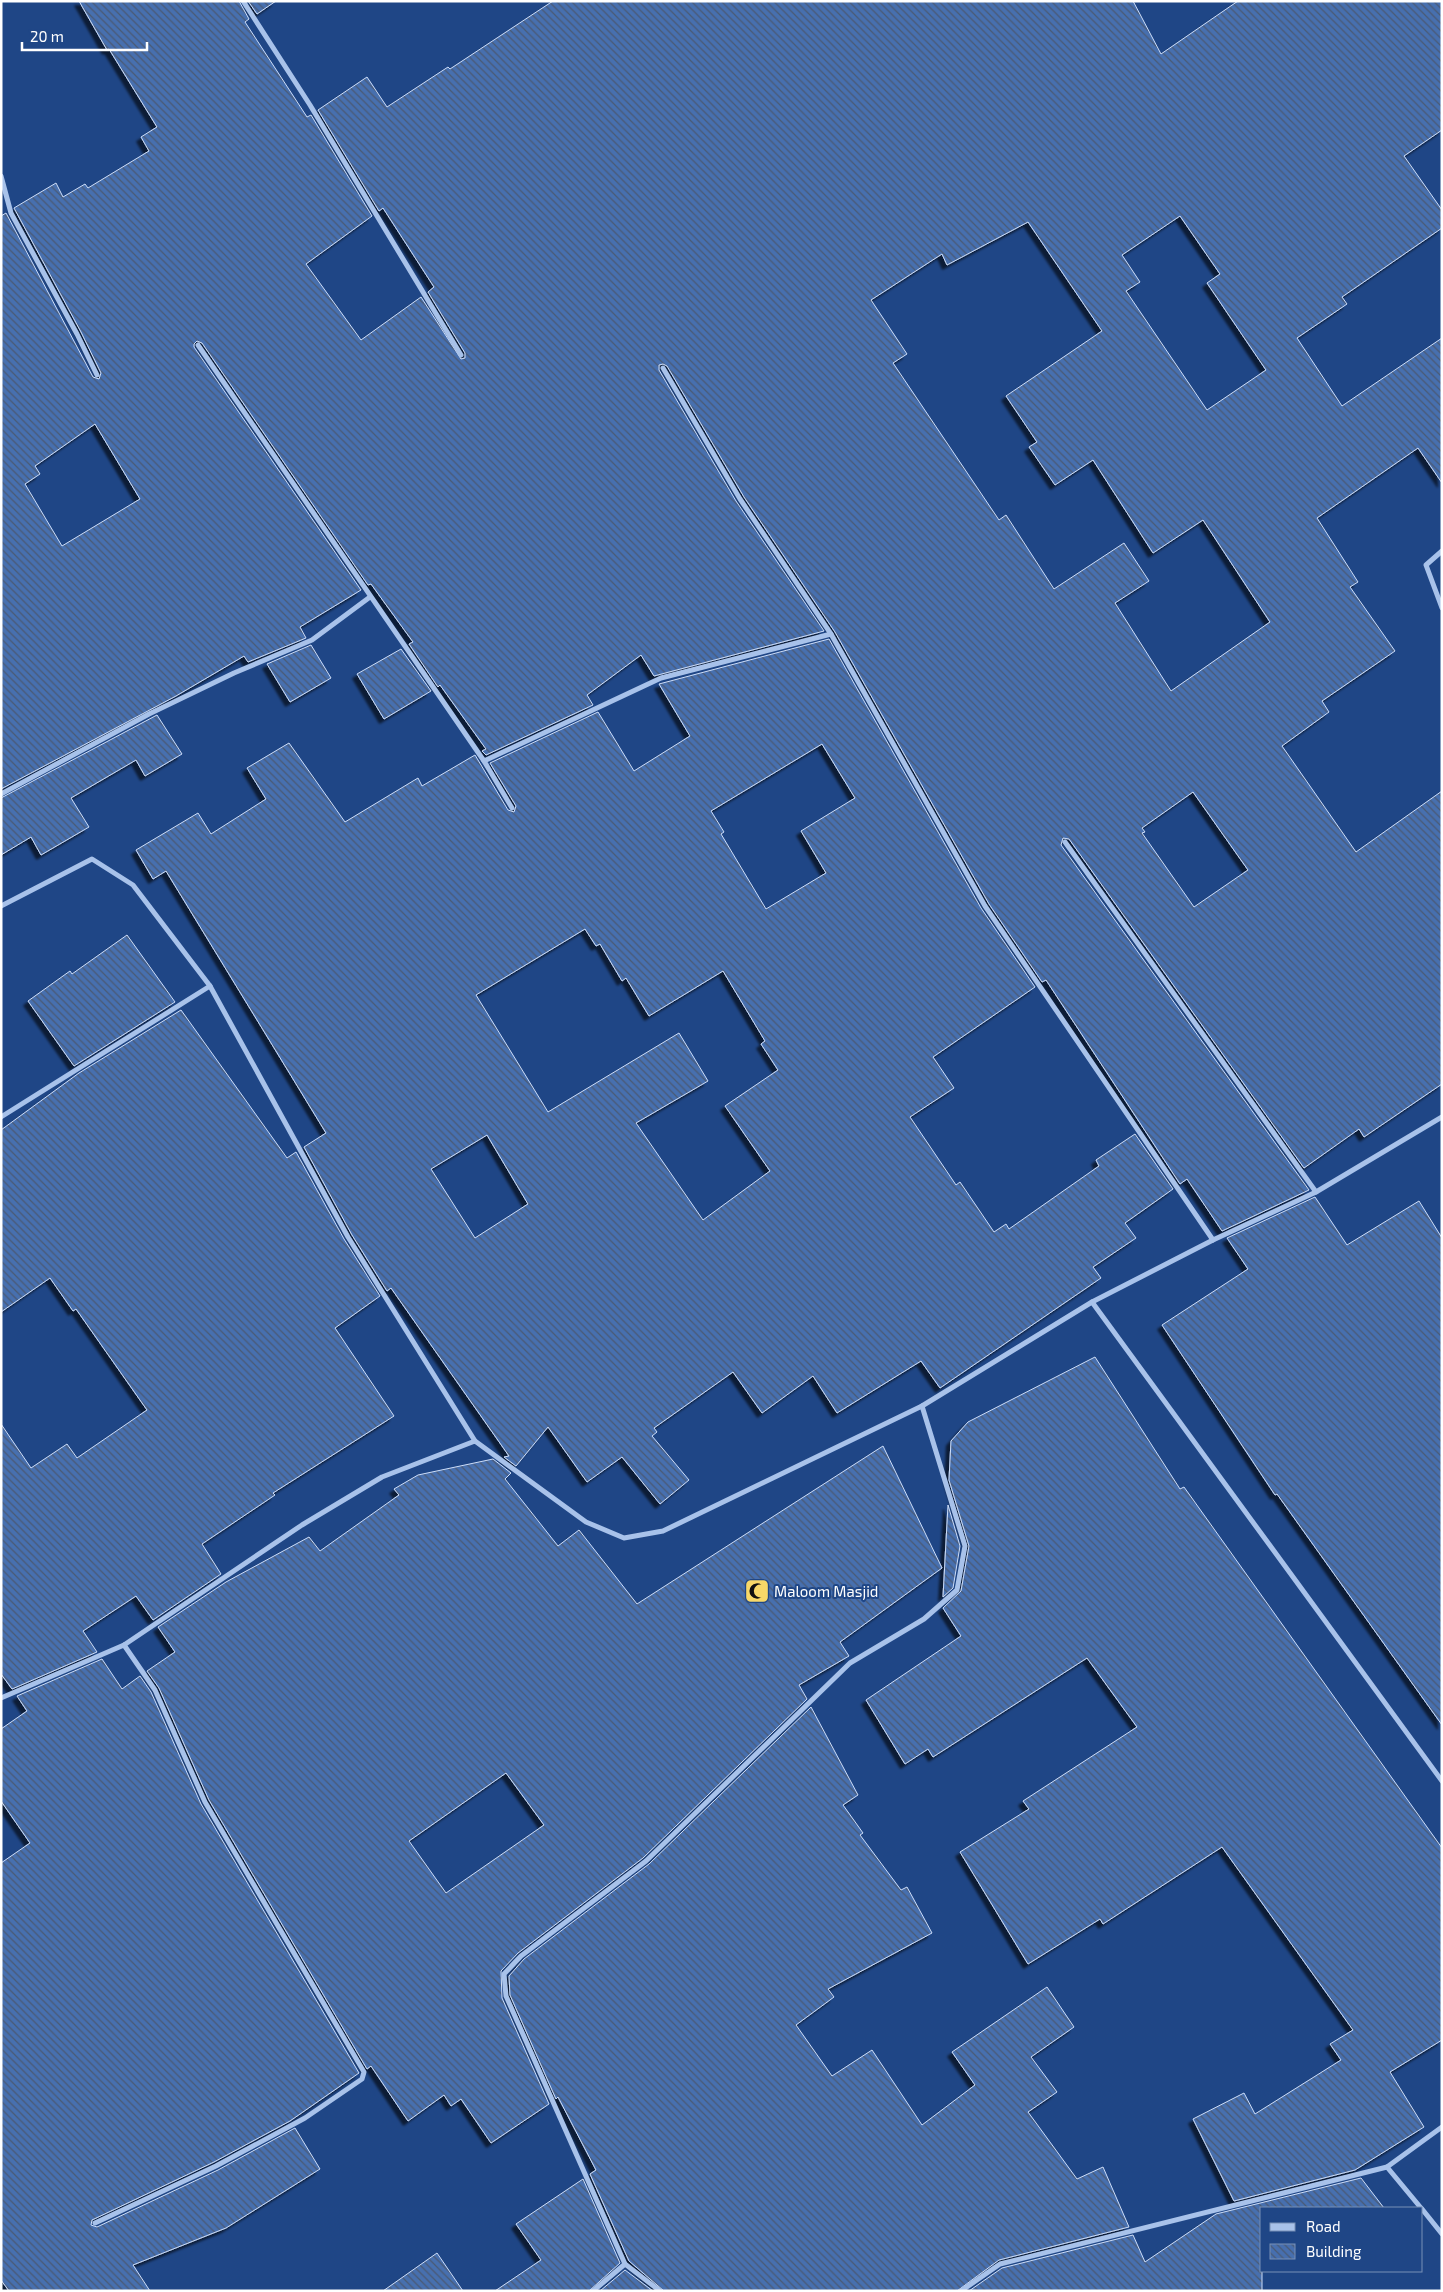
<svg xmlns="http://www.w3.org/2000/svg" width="1443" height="2292" viewBox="0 0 1443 2292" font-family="'Exo 2',sans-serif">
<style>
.building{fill:url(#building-back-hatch);stroke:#cdddf8;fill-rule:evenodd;filter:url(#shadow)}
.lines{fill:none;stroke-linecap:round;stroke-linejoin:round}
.minor{stroke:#a8c2ea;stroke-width:5}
.labels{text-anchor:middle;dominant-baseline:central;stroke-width:4;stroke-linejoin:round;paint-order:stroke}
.poi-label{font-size:15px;fill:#fff;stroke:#1f4686;text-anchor:start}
</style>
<defs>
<pattern id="building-back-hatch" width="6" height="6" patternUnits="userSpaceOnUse" patternTransform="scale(1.25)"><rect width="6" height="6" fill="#476faf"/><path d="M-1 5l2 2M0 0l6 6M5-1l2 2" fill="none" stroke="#4a5a74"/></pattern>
<filter id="shadow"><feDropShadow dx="-4.5" dy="4.5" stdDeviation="1" flood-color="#0009"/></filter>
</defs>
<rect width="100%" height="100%" fill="#1f4686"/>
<g class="building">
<path d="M79,1h160l10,18 -4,3 62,95 4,-2 61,101 -66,48 55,76 60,-43 40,62 4,-1v-5l-37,-61 6,-5 -51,-79 -4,3 -61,-101 49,-33 20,30 61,-40 2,2 103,-68h580l28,53 77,-53h204v129l-38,26 38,54v18l-100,69 5,7 -50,34 45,68 100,-68v145l-24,-35 -101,70 41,64 -8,5 45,64 -73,50 7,11 -47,34 74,106 86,-61v293l-78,53 -5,-8 -55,39 -235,-329 -6,-1 -2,7 248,345 -87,41 -35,-52 -7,5 -134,-204 -4,2 -53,-78 -154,-272 -91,-135 -77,-131 -4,-2 -4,1v5l77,131 88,130 -170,45 -13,-21 -54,40 6,10 -107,50 -4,-4 4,-2 -46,-64 -2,2 -29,-43 4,-2 -42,-58 -3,1 -166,-242 -5,-2 -3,3v3l167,243 -61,37 6,11 -58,24 -4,-6 -68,40 -175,93v-573l5,-3 87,164 6,2 2,-6 -20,-41 -67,-124 42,-25 7,14 22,-13 3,4 61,-37 -8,-14 16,-10 -48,-78 -2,1zM1180,216l40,58 -13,9 59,87 -59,40 -81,-119 14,-9 -18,-27zM1028,222l74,109 -96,65 31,46 -8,5 26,38 38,-25 60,93 50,-33 67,102 -99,69 -56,-88 34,-22 -25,-38 -70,46 -48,-74 -7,5 -106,-157 14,-9 -36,-54 71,-46 5,11zM95,424l45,75 -78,47 -37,-62 15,-10 -5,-8zM1193,792l55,78 -54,37 -52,-74 3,-1 -3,-4z"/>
<polygon points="248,1 276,1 257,14"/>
<path d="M829,639l152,269 54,79 -102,70 21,31 -44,29 46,68 4,-3 34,50 12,-8 3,5 90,-63 -3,-6 39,-26 38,55 -48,34 11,15 -43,29 8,11 -161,110 -19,-27 -84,52 -24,-37 -51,37 -29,-41 -79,56 3,4 -5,4 37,44 -29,24 -38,-47 -35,25 -39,-55 -32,39 -12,-9 5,-1 -118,-168 -4,3 -35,-56 -48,-88 22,-14 -160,-262 -13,8 -17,-29 62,-37 13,21 55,-35 -19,-31 42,-25 56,79 73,-44 4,8 53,-31 33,55 6,2 2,-6 -26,-43 108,-51 36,59 56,-35 -31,-52zM822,744l33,54 -54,33 25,42 -60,36 -45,-75 3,-2 -13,-21zM585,929l11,17 4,-2 22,37 4,-3 23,38 74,-45 42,70 -4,3 17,26 -53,36 45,65 -67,49 -67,-97 72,-42 -29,-48 -131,79 -72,-117zM487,1135l41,69 -53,34 -44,-69z"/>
<polygon points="311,645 331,678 290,702 267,664"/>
<polygon points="401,649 431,691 384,719 357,674"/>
<polygon points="157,715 182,754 145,776 136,760 71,798 89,827 41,855 31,837 1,855 1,798"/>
<polygon points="127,935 175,1002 74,1066 28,1001 70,971 72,974"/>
<polygon points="181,1010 287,1158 296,1152 344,1239 380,1296 335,1328 394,1416 273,1493 275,1495 202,1544 221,1574 153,1620 136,1596 83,1631 97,1652 12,1689 1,1674 1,1424 31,1468 67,1444 77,1458 147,1410 76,1309 73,1311 50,1278 1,1312 1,1130 79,1073"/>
<polygon points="1315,1197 1347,1245 1419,1201 1442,1238 1442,1725 1277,1494 1275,1495 1162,1325 1248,1269 1227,1238"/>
<polygon points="1095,1357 1180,1489 1184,1487 1442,1848 1442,2040 1390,2072 1424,2127 1355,2170 1234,2201 1193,2119 1244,2093 1255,2114 1341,2060 1330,2044 1353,2030 1222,1847 1103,1924 1100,1919 1028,1964 960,1852 1029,1809 1023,1801 1137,1727 1087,1658 933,1757 928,1749 905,1764 866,1700 961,1636 943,1608 961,1591 969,1546 949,1480 951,1441 968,1422"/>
<path d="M883,1446l59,122 -102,74 9,14 -50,29 8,14 -164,159 -125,95 -17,18 1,27 47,106 -58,39 -30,-44 -10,7 -7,-11 -36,26 -37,-55 -4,3 -158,-269 -50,-112 -12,-17 28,-19 -17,-25 68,-45 83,-45 11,14 79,-56 -5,-6 24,-14 75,-16 18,14 -6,6 53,67 21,-16 58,74zM506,1773l38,52 -98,68 -37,-52z"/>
<polygon points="948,1505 960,1546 953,1588 943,1597"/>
<polygon points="102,1659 122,1689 140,1676 151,1692 201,1804 359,2073 290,2121 214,2162 92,2220 91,2225 97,2227 218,2170 295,2128 320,2169 226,2228 133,2265 150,2291 9,2291 1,2280 1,1863 30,1843 1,1801 1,1729 27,1711 17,1696"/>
<polygon points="811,1707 858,1795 843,1805 863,1833 860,1835 901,1890 907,1887 932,1933 828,1989 834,1997 796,2025 832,2076 872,2050 922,2125 975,2085 952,2052 1047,1987 1074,2027 1031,2057 1057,2092 1028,2112 1077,2179 1103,2167 1129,2227 999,2260 957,2291 664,2291 629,2261 590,2174 596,2170 558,2097 556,2099 510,1995 509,1976 524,1959 649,1864"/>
<polygon points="1361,2178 1384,2208 1262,2208 1262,2291 969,2291 1002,2268 1133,2235 1145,2262 1216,2214"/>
<polygon points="583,2179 620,2263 589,2291 495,2291 541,2260 516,2224"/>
<polygon points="437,2253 463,2291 383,2291"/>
<polygon points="625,2270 653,2291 600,2291"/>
</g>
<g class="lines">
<g class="minor">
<polyline points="243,1 310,105 461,355"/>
<polyline points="1,176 11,213 77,334 97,375"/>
<polyline points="198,345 484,761 512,808"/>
<polyline points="663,368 740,499 831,634 985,906 1213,1240"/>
<polyline points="1442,551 1426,565 1442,608"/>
<polyline points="484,761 661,678 831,634"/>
<polyline points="1,794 149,714 234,673 312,640 370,597"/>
<polyline points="1065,842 1316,1192"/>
<polyline points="1,906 92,859 133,885 210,986 348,1237 475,1441"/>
<polyline points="1,1117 210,986"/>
<polyline points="1092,1302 1442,1781"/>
<polyline points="1,1698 124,1645 302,1525 382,1477 475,1441 586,1522 624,1538 663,1531 922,1406 1092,1302 1213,1240 1316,1192 1442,1117"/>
<polyline points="1387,2167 1421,2208"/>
<polyline points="1422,2209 1442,2234"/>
<polyline points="95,2223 216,2166 305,2118 362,2079 364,2072 205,1802 155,1690 124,1645"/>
<polyline points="593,2291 625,2264"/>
<polyline points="660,2291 625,2264 506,1996 504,1974 521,1956 646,1861 850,1663 924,1619 957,1590 965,1546 922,1406"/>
<polyline points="961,2291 1000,2264 1387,2167 1442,2127"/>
</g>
</g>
<defs>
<symbol id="mosque-square" viewBox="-11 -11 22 22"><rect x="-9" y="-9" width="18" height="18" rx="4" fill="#f8d868" stroke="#1f4686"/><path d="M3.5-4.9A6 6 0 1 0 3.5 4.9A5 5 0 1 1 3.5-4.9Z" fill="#111"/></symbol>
</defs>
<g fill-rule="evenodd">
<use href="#mosque-square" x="743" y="1577" width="28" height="28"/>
</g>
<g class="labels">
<g class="poi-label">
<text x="774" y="1591">Maloom Masjid</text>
</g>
</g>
<rect width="1443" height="2292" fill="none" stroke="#ffffff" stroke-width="5"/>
<rect x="1260" y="2207" width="162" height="65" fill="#1f4686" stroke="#7990b6"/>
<rect x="1270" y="2223" width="25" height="8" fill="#a8c2ea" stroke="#7990b6"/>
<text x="1306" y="2232" font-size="15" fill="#ffffff">Road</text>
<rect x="1270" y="2244" width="25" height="15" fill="url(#building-back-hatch)" stroke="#7990b6"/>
<text x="1306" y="2257" font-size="15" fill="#ffffff">Building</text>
<path d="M22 42v8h125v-8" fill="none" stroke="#ffffff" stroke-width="2.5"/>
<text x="30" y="42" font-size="15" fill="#ffffff" stroke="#1f4686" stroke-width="4" paint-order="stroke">20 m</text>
</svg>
